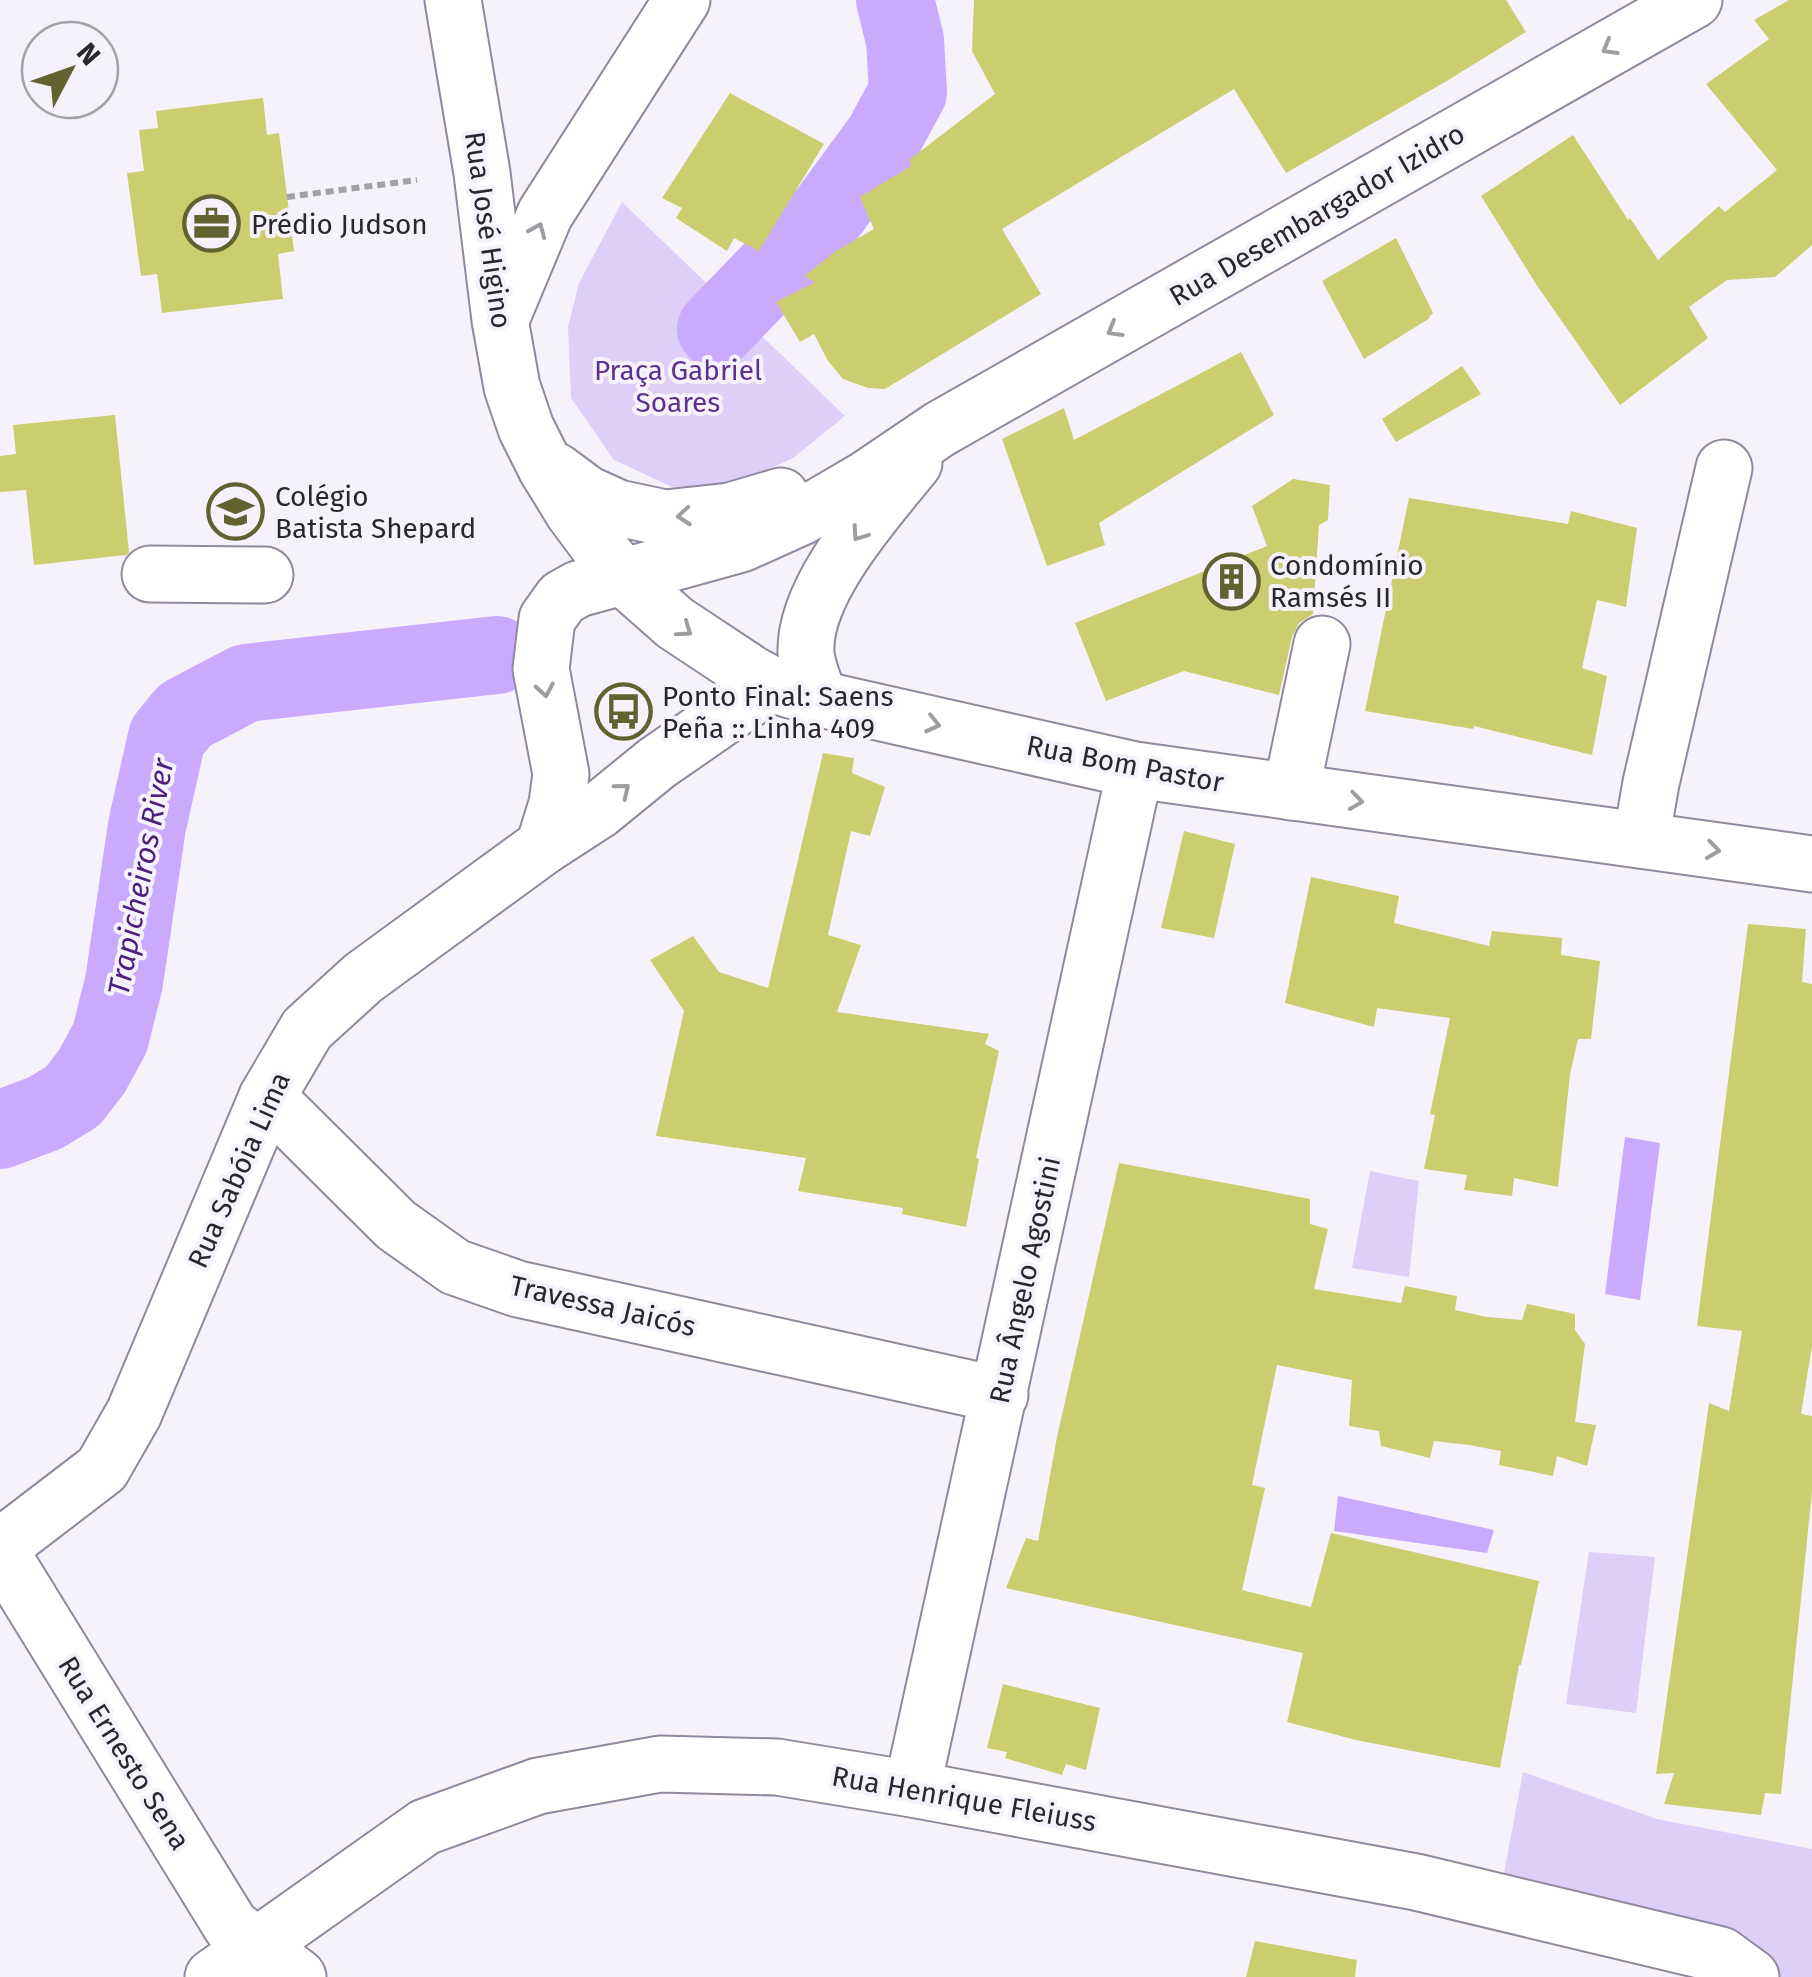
<svg xmlns="http://www.w3.org/2000/svg" width="1812" height="1977" viewBox="0 0 1812 1977" font-family="'Fira Sans',sans-serif">
<style>
.green{fill:#ddcff8}
.water{fill:#caaafd}
.lines{fill:none;stroke-linecap:round;stroke-linejoin:round}
.river{stroke:#caaafd;stroke-width:78}
.building{fill:#cbcd6e}
.minor-casing{stroke:#90889e;stroke-width:59}
.path{stroke:#a3a0a9;stroke-width:6;stroke-dasharray:8 5;stroke-linecap:butt}
.minor{stroke:#fff;stroke-width:55}
.oneway{stroke:#9f9da1}
.labels{text-anchor:middle;dominant-baseline:central;stroke-width:8;stroke-linejoin:round;paint-order:stroke}
.street-label{font-size:28px;fill:#29262e;stroke:#f6f2fc}
.poi-label{font-size:28px;fill:#29262e;stroke:#f6f2fc;text-anchor:start}
.park-label{font-size:28px;fill:#5c318f;stroke:#f6f2fc}
.water-label{font-size:30px;font-style:italic;fill:#4d1f7d;stroke:#f6f2fc}
</style>
<rect width="100%" height="100%" fill="#f6f2fc"/>
<g class="green">
<polygon points="622,202 845,416 793,458 734,485 681,491 614,460 571,398 568,327 579,283"/>
<polygon points="1370,1171 1419,1181 1409,1277 1352,1268"/>
<polygon points="1589,1552 1655,1557 1636,1713 1566,1704"/>
<polygon points="1523,1772 1657,1819 1812,1849 1812,1977 1770,1977 1501,1889"/>
</g>
<g class="water">
<polygon points="1625,1137 1660,1143 1640,1300 1605,1294"/>
<polygon points="1338,1496 1494,1530 1487,1553 1334,1531"/>
</g>
<g class="lines">
<g class="river">
<polyline points="716,329 828,213 883,138 908,92 905,40 895,0"/>
<polyline points="0,1130 45,1113 73,1096 92,1071 110,1038 124,982 147,826 167,737 185,715 246,683 497,655"/>
</g>
</g>
<g class="building">
<polygon points="974,0 1506,0 1526,32 1445,82 1286,173 1234,89 1002,229 1041,294 885,389 868,388 843,379 828,361 814,334 800,342 776,302 815,282 804,276 836,251 874,229 860,197 911,166 909,160 995,94 972,51"/>
<polygon points="1789,0 1812,0 1812,245 1775,277 1727,280 1689,307 1708,338 1620,405 1536,284 1481,196 1573,135 1628,220 1630,218 1658,260 1719,206 1725,212 1777,170 1706,84 1769,39 1754,20"/>
<polygon points="730,93 824,144 759,251 734,238 727,251 676,218 682,208 662,198"/>
<polygon points="263,98 267,135 279,133 294,251 278,254 283,299 162,313 157,274 141,276 127,173 144,171 139,130 158,128 156,111"/>
<polygon points="1396,238 1433,313 1429,317 1430,318 1364,359 1322,281"/>
<polygon points="1241,352 1274,415 1099,523 1105,545 1047,566 1002,439 1064,408 1074,440"/>
<polygon points="1462,366 1481,394 1396,442 1382,419"/>
<polygon points="115,415 129,552 126,555 34,565 26,490 0,492 0,456 16,454 13,425"/>
<polygon points="1293,479 1330,485 1328,520 1319,525 1313,614 1299,623 1292,637 1279,695 1184,671 1106,701 1075,623 1267,546 1252,506"/>
<polygon points="1409,498 1568,524 1571,511 1637,528 1626,607 1597,600 1582,668 1607,676 1592,755 1474,726 1473,729 1365,711"/>
<polygon points="823,753 854,758 852,773 885,787 870,836 851,831 828,935 861,945 837,1012 989,1034 985,1044 999,1051 976,1158 979,1159 966,1227 902,1214 903,1208 798,1191 806,1158 656,1136 684,1011 650,960 693,936 719,972 768,988"/>
<polygon points="1184,831 1235,844 1214,938 1161,928"/>
<polygon points="1311,877 1399,896 1394,923 1489,946 1492,931 1562,938 1561,955 1600,961 1591,1039 1578,1039 1570,1074 1558,1187 1514,1178 1512,1196 1464,1190 1467,1175 1424,1169 1435,1115 1430,1114 1450,1018 1377,1008 1374,1027 1285,1003"/>
<polygon points="1748,924 1806,929 1802,982 1812,984 1812,1346 1801,1414 1812,1416 1812,1492 1781,1794 1765,1793 1761,1815 1664,1804 1674,1773 1656,1774 1709,1403 1729,1411 1742,1331 1697,1326"/>
<polygon points="1119,1163 1310,1199 1310,1224 1328,1229 1314,1289 1401,1303 1405,1286 1457,1296 1455,1310 1487,1317 1522,1320 1527,1304 1575,1314 1575,1330 1585,1344 1575,1422 1596,1425 1587,1466 1557,1456 1553,1476 1499,1465 1501,1451 1469,1445 1434,1441 1430,1458 1381,1446 1379,1431 1349,1426 1352,1380 1277,1365 1252,1485 1265,1488 1242,1590 1311,1607 1331,1533 1539,1581 1521,1665 1519,1665 1500,1768 1356,1740 1287,1722 1303,1653 1006,1588 1026,1538 1038,1541 1057,1437"/>
<polygon points="1003,1684 1100,1708 1086,1770 1066,1764 1062,1775 1005,1758 1007,1752 987,1748"/>
<polygon points="1255,1941 1357,1960 1355,1977 1246,1977"/>
</g>
<g class="lines">
<defs>
<g id="minor">
<polyline points="453,0 482,173 500,320 512,387 526,428 546,468 573,512 605,555 624,578 675,623 752,674 771,684 820,699 1135,770 1812,864"/>
<polyline points="502,317 545,214 682,0"/>
<polyline points="556,471 587,494 618,508 665,518 730,511 781,496"/>
<polyline points="150,574 265,575"/>
<path d="M820,699c-5,-14 -13,-31 -14,-46 -3,-63 70,-143 108,-190"/>
<polyline points="1291,792 1322,644"/>
<polyline points="1641,840 1651,783 1724,468"/>
<polyline points="544,846 557,804 561,774 541,669 547,619 562,598 578,589 741,544 801,517 866,479 940,429 1694,0"/>
<polyline points="267,1097 396,1225 455,1267 518,1289 1000,1395"/>
<polyline points="0,1547 102,1469 134,1413 267,1097 307,1029 363,978 544,846 598,811 657,763 771,684"/>
<polyline points="0,1551 231,1926 298,1977"/>
<polyline points="912,1789 1135,770"/>
<polyline points="213,1977 425,1827 538,1786 660,1764 777,1767 912,1789 1416,1882 1721,1955 1751,1977"/>
</g>
</defs>
<use href="#minor" class="minor-casing"/>
<polyline class="path" points="287,197 417,180"/>
<use href="#minor" class="minor"/>
</g>
<defs><path id="oneway-chevron" d="M-2-3.5L2.5 0L-2 3.5" fill="none" stroke-width="1.6" stroke-linecap="round" stroke-linejoin="round" transform="scale(2.5)"/></defs>
<g class="oneway">
<use href="#oneway-chevron" transform="translate(1609 48) rotate(150)"/>
<use href="#oneway-chevron" transform="translate(538 230) rotate(-67)"/>
<use href="#oneway-chevron" transform="translate(1114 330) rotate(150)"/>
<use href="#oneway-chevron" transform="translate(684 516) rotate(175)"/>
<use href="#oneway-chevron" transform="translate(859 534) rotate(125)"/>
<use href="#oneway-chevron" transform="translate(685 630) rotate(35)"/>
<use href="#oneway-chevron" transform="translate(545 690) rotate(80)"/>
<use href="#oneway-chevron" transform="translate(933 724) rotate(13)"/>
<use href="#oneway-chevron" transform="translate(623 790) rotate(-39)"/>
<use href="#oneway-chevron" transform="translate(1356 801) rotate(8)"/>
<use href="#oneway-chevron" transform="translate(1713 850) rotate(8)"/>
</g>
<defs>
<symbol id="office-ring" viewBox="-11 -11 22 22"><circle r="9.5" fill="#f6f2fc" stroke="#61622f" stroke-width="1.5"/><path d="M-6-3h4V-5.5h4V-3h4V5H-6ZM-1-4.5V-3h2v-1.5ZM-6 0V1H6V0Z" fill="#61622f"/></symbol>
<symbol id="school-ring" viewBox="-11 -11 22 22"><circle r="9.5" fill="#f6f2fc" stroke="#61622f" stroke-width="1.5"/><path d="M0-5L7-2L0 1L-7-2ZM-4 1L0 2.5L4 1V4Q0 6-4 4Z" fill="#61622f"/></symbol>
<symbol id="building-ring" viewBox="-11 -11 22 22"><circle r="9.5" fill="#f6f2fc" stroke="#61622f" stroke-width="1.5"/><path d="M-4-6H4V6H1V3H-1V6H-4ZM-2.5-4.3h1.7v1.8h-1.7ZM.8-4.3h1.7v1.8H.8ZM-2.5-1h1.7V.8h-1.7ZM.8-1h1.7V.8H.8Z" fill="#61622f"/></symbol>
<symbol id="bus-ring" viewBox="-11 -11 22 22"><circle r="9.5" fill="#f6f2fc" stroke="#61622f" stroke-width="1.5"/><path d="M-5-6H5V4H4V6H2V4H-2V6H-4V4H-5ZM-3.5-4V0h7V-4ZM-3.5 1.2v1.5H-2V1.2ZM2 1.2v1.5H3.5V1.2Z" fill="#61622f"/></symbol>
</defs>
<g fill-rule="evenodd">
<use href="#office-ring" x="180" y="192" width="63" height="63"/>
<use href="#school-ring" x="204" y="480" width="63" height="63"/>
<use href="#building-ring" x="1200" y="550" width="63" height="63"/>
<use href="#bus-ring" x="592" y="680" width="63" height="63"/>
</g>
<g class="labels">
<g class="street-label">
<text transform="translate(1317 215) rotate(-30)">Rua Desembargador Izidro</text>
<text transform="translate(488 230) rotate(82)">Rua José Higino</text>
<text transform="translate(1125 764) rotate(11)">Rua Bom Pastor</text>
<text transform="translate(239 1170) rotate(-66)">Rua Sabóia Lima</text>
<text transform="translate(1025 1280) rotate(-78)">Rua Ângelo Agostini</text>
<text transform="translate(603 1306) rotate(13)">Travessa Jaicós</text>
<text transform="translate(124 1753) rotate(58)">Rua Ernesto Sena</text>
<text transform="translate(964 1799) rotate(10)">Rua Henrique Fleiuss</text>
</g>
<g class="poi-label">
<text x="251" y="224">Prédio Judson</text>
<text x="275" y="496">Colégio<tspan x="275" dy="32">Batista Shepard</tspan></text>
<text x="1270" y="565">Condomínio<tspan x="1270" dy="32">Ramsés II</tspan></text>
<text x="662" y="696">Ponto Final: Saens<tspan x="662" dy="32">Peña :: Linha 409</tspan></text>
</g>
<g class="park-label">
<text x="678" y="370">Praça Gabriel<tspan x="678" dy="32">Soares</tspan></text>
</g>
<g class="water-label">
<text transform="translate(141 877) rotate(-79)">Trapicheiros River</text>
</g>
</g>
<g transform="translate(70 70) rotate(49)"><circle r="48" fill="#f6f2fc" stroke="#a4a0aa" stroke-width="2.5"/>
<path d="M0-8L18 38L0 25L-18 38Z" fill="#61622f"/>
<text y="-15" font-size="28" font-weight="bold" text-anchor="middle" fill="#29262e">N</text>
</g>
</svg>
